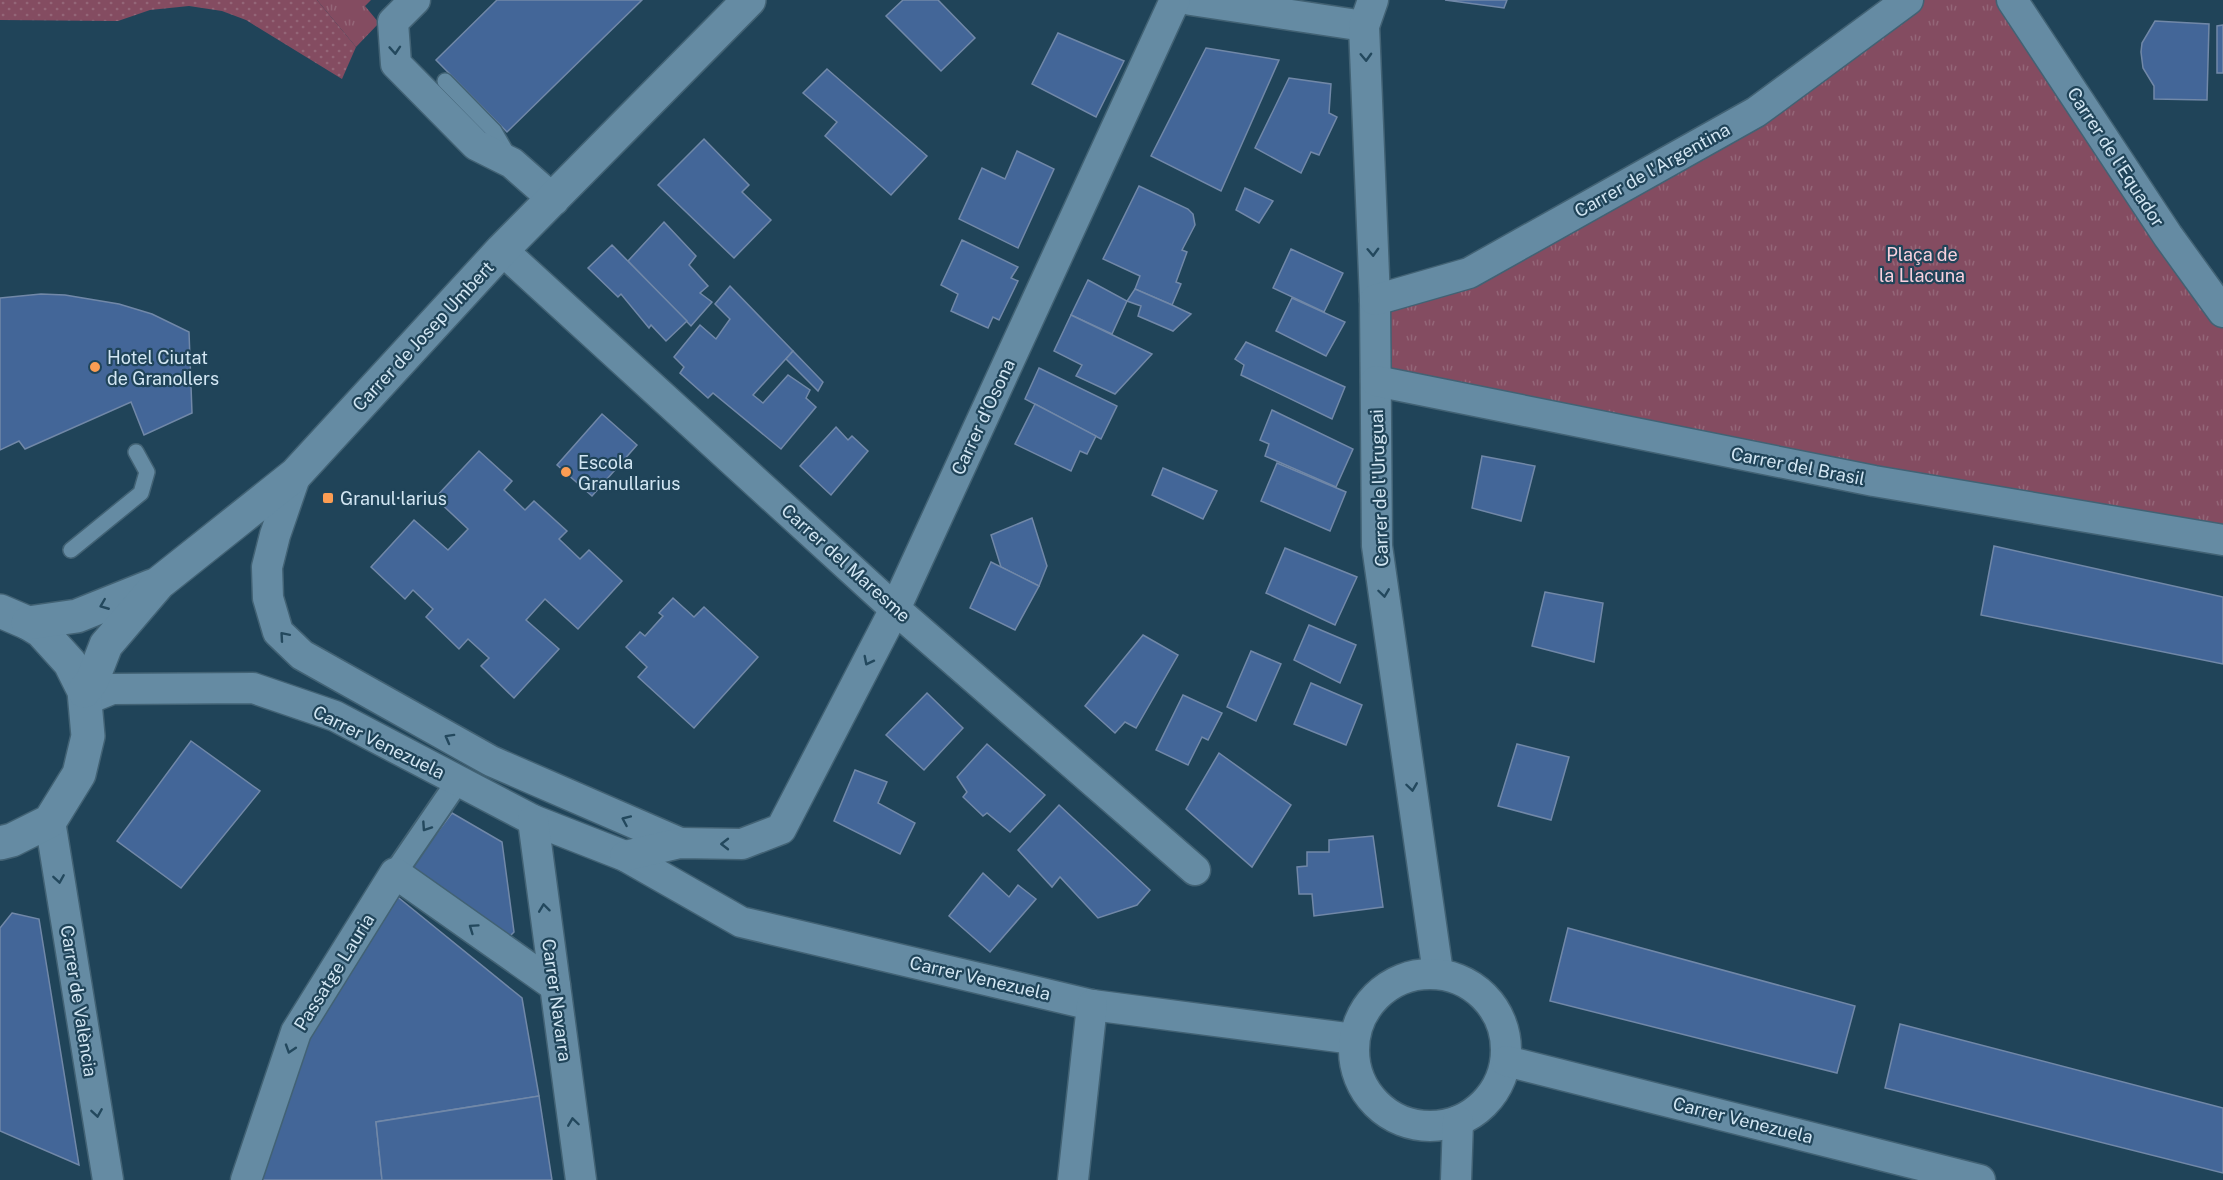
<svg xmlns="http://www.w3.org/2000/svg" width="2223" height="1180" viewBox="0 0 2223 1180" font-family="'Public Sans',sans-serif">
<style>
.grass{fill:url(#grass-dots)}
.park{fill:url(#park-tufts)}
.building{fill:#436698;stroke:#7188a8;stroke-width:1.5}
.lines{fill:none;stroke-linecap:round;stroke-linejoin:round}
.service-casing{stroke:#426274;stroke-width:18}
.pedestrian-casing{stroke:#426274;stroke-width:26}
.minor-casing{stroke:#426274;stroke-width:33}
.tertiary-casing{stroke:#426274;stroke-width:36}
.service{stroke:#658ba3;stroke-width:15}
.pedestrian{stroke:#658ba3;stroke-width:22}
.minor{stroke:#658ba3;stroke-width:30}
.tertiary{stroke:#658ba3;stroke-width:33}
.oneway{stroke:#23485d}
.poi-dot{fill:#fc9d53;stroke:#204459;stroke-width:2}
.labels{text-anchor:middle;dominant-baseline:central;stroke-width:4.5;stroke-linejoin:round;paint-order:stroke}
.street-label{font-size:18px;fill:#d2e6f3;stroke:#204459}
.park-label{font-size:18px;fill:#f8d0dd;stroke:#204459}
.poi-label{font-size:18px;fill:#d2e6f3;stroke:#204459;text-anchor:start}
</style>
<defs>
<pattern id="grass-dots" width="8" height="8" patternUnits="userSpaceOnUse" patternTransform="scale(1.5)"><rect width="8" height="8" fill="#844c61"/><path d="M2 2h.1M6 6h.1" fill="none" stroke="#946678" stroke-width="1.8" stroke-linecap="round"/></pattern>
<pattern id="park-tufts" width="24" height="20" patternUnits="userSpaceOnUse" patternTransform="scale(1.5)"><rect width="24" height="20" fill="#844c61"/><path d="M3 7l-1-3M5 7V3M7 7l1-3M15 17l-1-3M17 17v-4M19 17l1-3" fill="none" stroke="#946678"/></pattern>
</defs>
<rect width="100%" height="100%" fill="#204459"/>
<polygon class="grass" points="0,0 317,0 356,47 342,79 246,20 222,11 189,6 150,10 118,21 0,20"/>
<g class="park">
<polygon points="317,0 371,0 365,6 379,23 356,47"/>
<polygon points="1908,0 2012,0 2223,312 2223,540 1376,381 1375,300 1469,273"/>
</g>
<g class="building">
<polygon points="497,0 642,0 507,132 436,60"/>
<polygon points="903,0 938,0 975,38 941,71 886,16"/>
<polygon points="1445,0 1507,0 1504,8"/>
<polygon points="2155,21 2209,24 2207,100 2154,99 2154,86 2143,68 2141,52 2142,43"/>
<polygon points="2223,25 2223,73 2217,73 2217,26"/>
<polygon points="1058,33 1124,61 1096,117 1032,84"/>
<polygon points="1206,48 1279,60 1221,191 1151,156"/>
<polygon points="827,69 927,156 891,195 825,136 837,122 803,93"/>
<polygon points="1289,78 1331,84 1329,113 1337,117 1319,155 1311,152 1301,173 1255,148"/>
<polygon points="704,139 749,185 742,192 771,220 734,258 658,185"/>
<polygon points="1017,151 1054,169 1018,248 959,219 982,168 1005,179"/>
<polygon points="1139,186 1188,209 1193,214 1195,225 1182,250 1187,252 1176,282 1181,284 1172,305 1135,289 1140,276 1103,259"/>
<polygon points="1245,188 1273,201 1259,223 1236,210"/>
<polygon points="664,222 696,256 689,265 708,286 700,293 712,302 691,326 628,261"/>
<polygon points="962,240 1018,267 1011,278 1018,281 999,320 993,317 988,328 951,311 958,294 941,285"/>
<polygon points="612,245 687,321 666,341 651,325 649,328 621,294 618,297 588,268"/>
<polygon points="1291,249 1343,273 1324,312 1273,288"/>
<polygon points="1088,280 1127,301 1112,334 1071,315"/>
<polygon points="730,286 793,351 753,395 763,403 788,375 810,390 806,398 816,407 781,449 713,393 708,398 680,373 684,367 674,357 700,325 716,339 730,319 715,304"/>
<polygon points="1135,289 1172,305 1191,314 1173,331 1138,316 1141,306 1127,301"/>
<polygon points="41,294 65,295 119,304 152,314 189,332 192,413 144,435 131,402 25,449 19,441 0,450 0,298"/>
<polygon points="1292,298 1345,322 1326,356 1276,331"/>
<polygon points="1071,315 1152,354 1115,394 1076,376 1082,365 1054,351"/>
<polygon points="1246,342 1345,387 1332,419 1241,375 1244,365 1235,359"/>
<polygon points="793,351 823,382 818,391 786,359"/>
<polygon points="1039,368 1117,406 1101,439 1025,399"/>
<polygon points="1035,404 1096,436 1087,454 1080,451 1071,471 1015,444"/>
<polygon points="1272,410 1353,449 1336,487 1265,456 1269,444 1260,440"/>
<polygon points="602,414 637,445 592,496 557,465"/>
<polygon points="836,427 848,440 852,436 868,451 831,495 800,466"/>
<polygon points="479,451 512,481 504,490 525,510 534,501 567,531 559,539 580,559 589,550 622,581 578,629 545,599 526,620 559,649 514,698 481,666 489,658 468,639 459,649 426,617 433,609 413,590 405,599 371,567 414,520 448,550 468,529 435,498"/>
<polygon points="1482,456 1535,466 1521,521 1472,508"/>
<polygon points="1277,463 1346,492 1330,531 1261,501"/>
<polygon points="1163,468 1217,491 1203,519 1152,495"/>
<polygon points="1032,518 1047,566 1039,586 1001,567 991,535"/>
<polygon points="1994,546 2223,597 2223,664 1981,615"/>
<polygon points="1285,548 1357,577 1335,625 1266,593"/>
<polygon points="991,562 1039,586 1015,630 970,608"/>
<polygon points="1545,592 1603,603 1594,662 1532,646"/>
<polygon points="673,598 694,617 704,607 758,657 694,728 638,677 647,667 626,647 640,632 645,636 663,616 659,613"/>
<polygon points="1309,625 1356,645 1340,683 1294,660"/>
<polygon points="1143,635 1178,655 1136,728 1125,722 1115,733 1085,706"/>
<polygon points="1251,651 1281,664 1256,721 1227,707"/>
<polygon points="1311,683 1362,705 1346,745 1294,724"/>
<polygon points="927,693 963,728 924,770 886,735"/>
<polygon points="1183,695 1222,713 1208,740 1202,737 1188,765 1156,750"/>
<polygon points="191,741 260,791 181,888 117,841"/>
<polygon points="987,744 1045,795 1010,832 987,813 983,816 963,797 967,792 957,777"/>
<polygon points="1517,744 1569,757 1551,820 1498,806"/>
<polygon points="1219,753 1291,805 1252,867 1186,809"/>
<polygon points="855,770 887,782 878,803 915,823 900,854 834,821"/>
<polygon points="1059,805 1150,890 1137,905 1098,918 1060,877 1052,887 1018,850"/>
<polygon points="452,813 502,842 514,932 507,939 410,868"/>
<polygon points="1373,836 1383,907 1314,916 1312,894 1299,894 1297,867 1307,866 1307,852 1329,852 1329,840"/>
<polygon points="983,873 1009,897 1018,885 1036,899 990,952 949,916"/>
<polygon points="394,894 522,998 539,1096 376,1122 382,1180 263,1180 263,1175 307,1031"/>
<polygon points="12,913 39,919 79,1165 0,1131 0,928"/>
<polygon points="1568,928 1855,1006 1837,1073 1550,1001"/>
<polygon points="1900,1024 2223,1108 2223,1173 1885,1088"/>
<polygon points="539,1096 552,1180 382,1180 376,1122"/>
</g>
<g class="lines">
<defs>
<g id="service">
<polyline points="445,81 494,131 509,157"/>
<polyline points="71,550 141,493 147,472 136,452"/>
</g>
<polyline id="pedestrian" points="395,873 458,781"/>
<g id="minor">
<polyline points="415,0 393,22 396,64 476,145 512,163 554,200"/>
<polyline points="1191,0 1364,26"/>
<polyline points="1373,0 1364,26 1375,300 1377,546 1438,973"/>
<polyline points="2012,0 2168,236 2223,312"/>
<polyline points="502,250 895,609 1195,870"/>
<polyline points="1375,300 1469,273 1756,112 1908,0"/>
<polyline points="1376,381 1874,481 2223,540"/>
<polyline points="296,474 275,535 267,567 268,598 278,632 302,655 491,761 680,843"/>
<polyline points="85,700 112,689 253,688 335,716 533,820 625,856 741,922 1092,1005 1354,1039"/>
<polyline points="533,820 581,1180"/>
<polyline points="50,821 108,1180"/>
<polyline points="625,856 680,843 742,844 781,829 895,609 1175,0"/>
<circle cx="1430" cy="1050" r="76"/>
<polyline points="1506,1061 1980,1180"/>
<polyline points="246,1180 296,1032 395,873 555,986"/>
<polyline points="1073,1180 1092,1005"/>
<polyline points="1456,1180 1458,1121"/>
</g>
<g id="tertiary">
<polyline points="0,611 28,623 41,631 70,663 84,691 88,736 79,774 50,821 12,840 0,843"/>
<polyline points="28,623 77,616 152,586"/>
<polyline points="84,691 92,681 106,645 159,583 296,474 502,250 749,0"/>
</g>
</defs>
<use href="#service" class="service-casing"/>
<use href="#pedestrian" class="pedestrian-casing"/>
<use href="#minor" class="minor-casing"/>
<use href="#tertiary" class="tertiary-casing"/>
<use href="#service" class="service"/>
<use href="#pedestrian" class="pedestrian"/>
<use href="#minor" class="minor"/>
<use href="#tertiary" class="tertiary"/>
</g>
<defs><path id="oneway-chevron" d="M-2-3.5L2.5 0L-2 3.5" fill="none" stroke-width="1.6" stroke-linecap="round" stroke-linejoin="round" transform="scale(1.5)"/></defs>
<g class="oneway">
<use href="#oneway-chevron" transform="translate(395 50) rotate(86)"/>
<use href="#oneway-chevron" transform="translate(1366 57) rotate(88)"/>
<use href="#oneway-chevron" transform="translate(1373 252) rotate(88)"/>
<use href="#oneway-chevron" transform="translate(1384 593) rotate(82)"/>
<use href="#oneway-chevron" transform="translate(104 605) rotate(158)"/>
<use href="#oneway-chevron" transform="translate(284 636) rotate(-131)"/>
<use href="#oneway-chevron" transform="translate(868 661) rotate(117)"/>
<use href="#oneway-chevron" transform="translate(449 738) rotate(-151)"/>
<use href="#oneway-chevron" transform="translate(1412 787) rotate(82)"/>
<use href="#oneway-chevron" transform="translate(626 820) rotate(-156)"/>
<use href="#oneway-chevron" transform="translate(426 827) rotate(124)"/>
<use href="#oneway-chevron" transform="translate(725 844) rotate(-180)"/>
<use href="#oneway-chevron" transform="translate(59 879) rotate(81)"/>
<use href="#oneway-chevron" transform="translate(544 908) rotate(-97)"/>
<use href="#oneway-chevron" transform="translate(473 928) rotate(-145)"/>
<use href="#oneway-chevron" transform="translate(290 1049) rotate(108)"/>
<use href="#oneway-chevron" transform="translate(97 1113) rotate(81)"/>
<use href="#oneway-chevron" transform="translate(573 1122) rotate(-98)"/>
</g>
<g class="poi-dot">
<circle cx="95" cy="367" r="6"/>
<circle cx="566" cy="472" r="6"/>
<rect x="322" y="492" width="12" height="12" rx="3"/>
</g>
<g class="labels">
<g class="street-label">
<text transform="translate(2116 157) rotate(57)">Carrer de l'Equador</text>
<text transform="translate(1652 170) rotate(-29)">Carrer de l'Argentina</text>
<text transform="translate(423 336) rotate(-47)">Carrer de Josep Umbert</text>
<text transform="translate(983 417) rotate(-65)">Carrer d'Osona</text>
<text transform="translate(1798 466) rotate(11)">Carrer del Brasil</text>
<text transform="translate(1379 488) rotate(-92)">Carrer de l'Uruguai</text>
<text transform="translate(846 563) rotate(42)">Carrer del Maresme</text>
<text transform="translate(379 742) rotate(26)">Carrer Venezuela</text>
<text transform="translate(334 972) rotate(-58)">Passatge Lauria</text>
<text transform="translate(980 978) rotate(13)">Carrer Venezuela</text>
<text transform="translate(557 1000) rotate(82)">Carrer Navarra</text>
<text transform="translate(79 1001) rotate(81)">Carrer de València</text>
<text transform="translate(1743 1120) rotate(14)">Carrer Venezuela</text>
</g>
<g class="park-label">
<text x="1922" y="254">Plaça de<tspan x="1922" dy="21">la Llacuna</tspan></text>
</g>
<g class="poi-label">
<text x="107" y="357">Hotel Ciutat<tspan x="107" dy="21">de Granollers</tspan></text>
<text x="578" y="462">Escola<tspan x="578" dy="21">Granullarius</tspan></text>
<text x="340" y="498">Granul·larius</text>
</g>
</g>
</svg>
